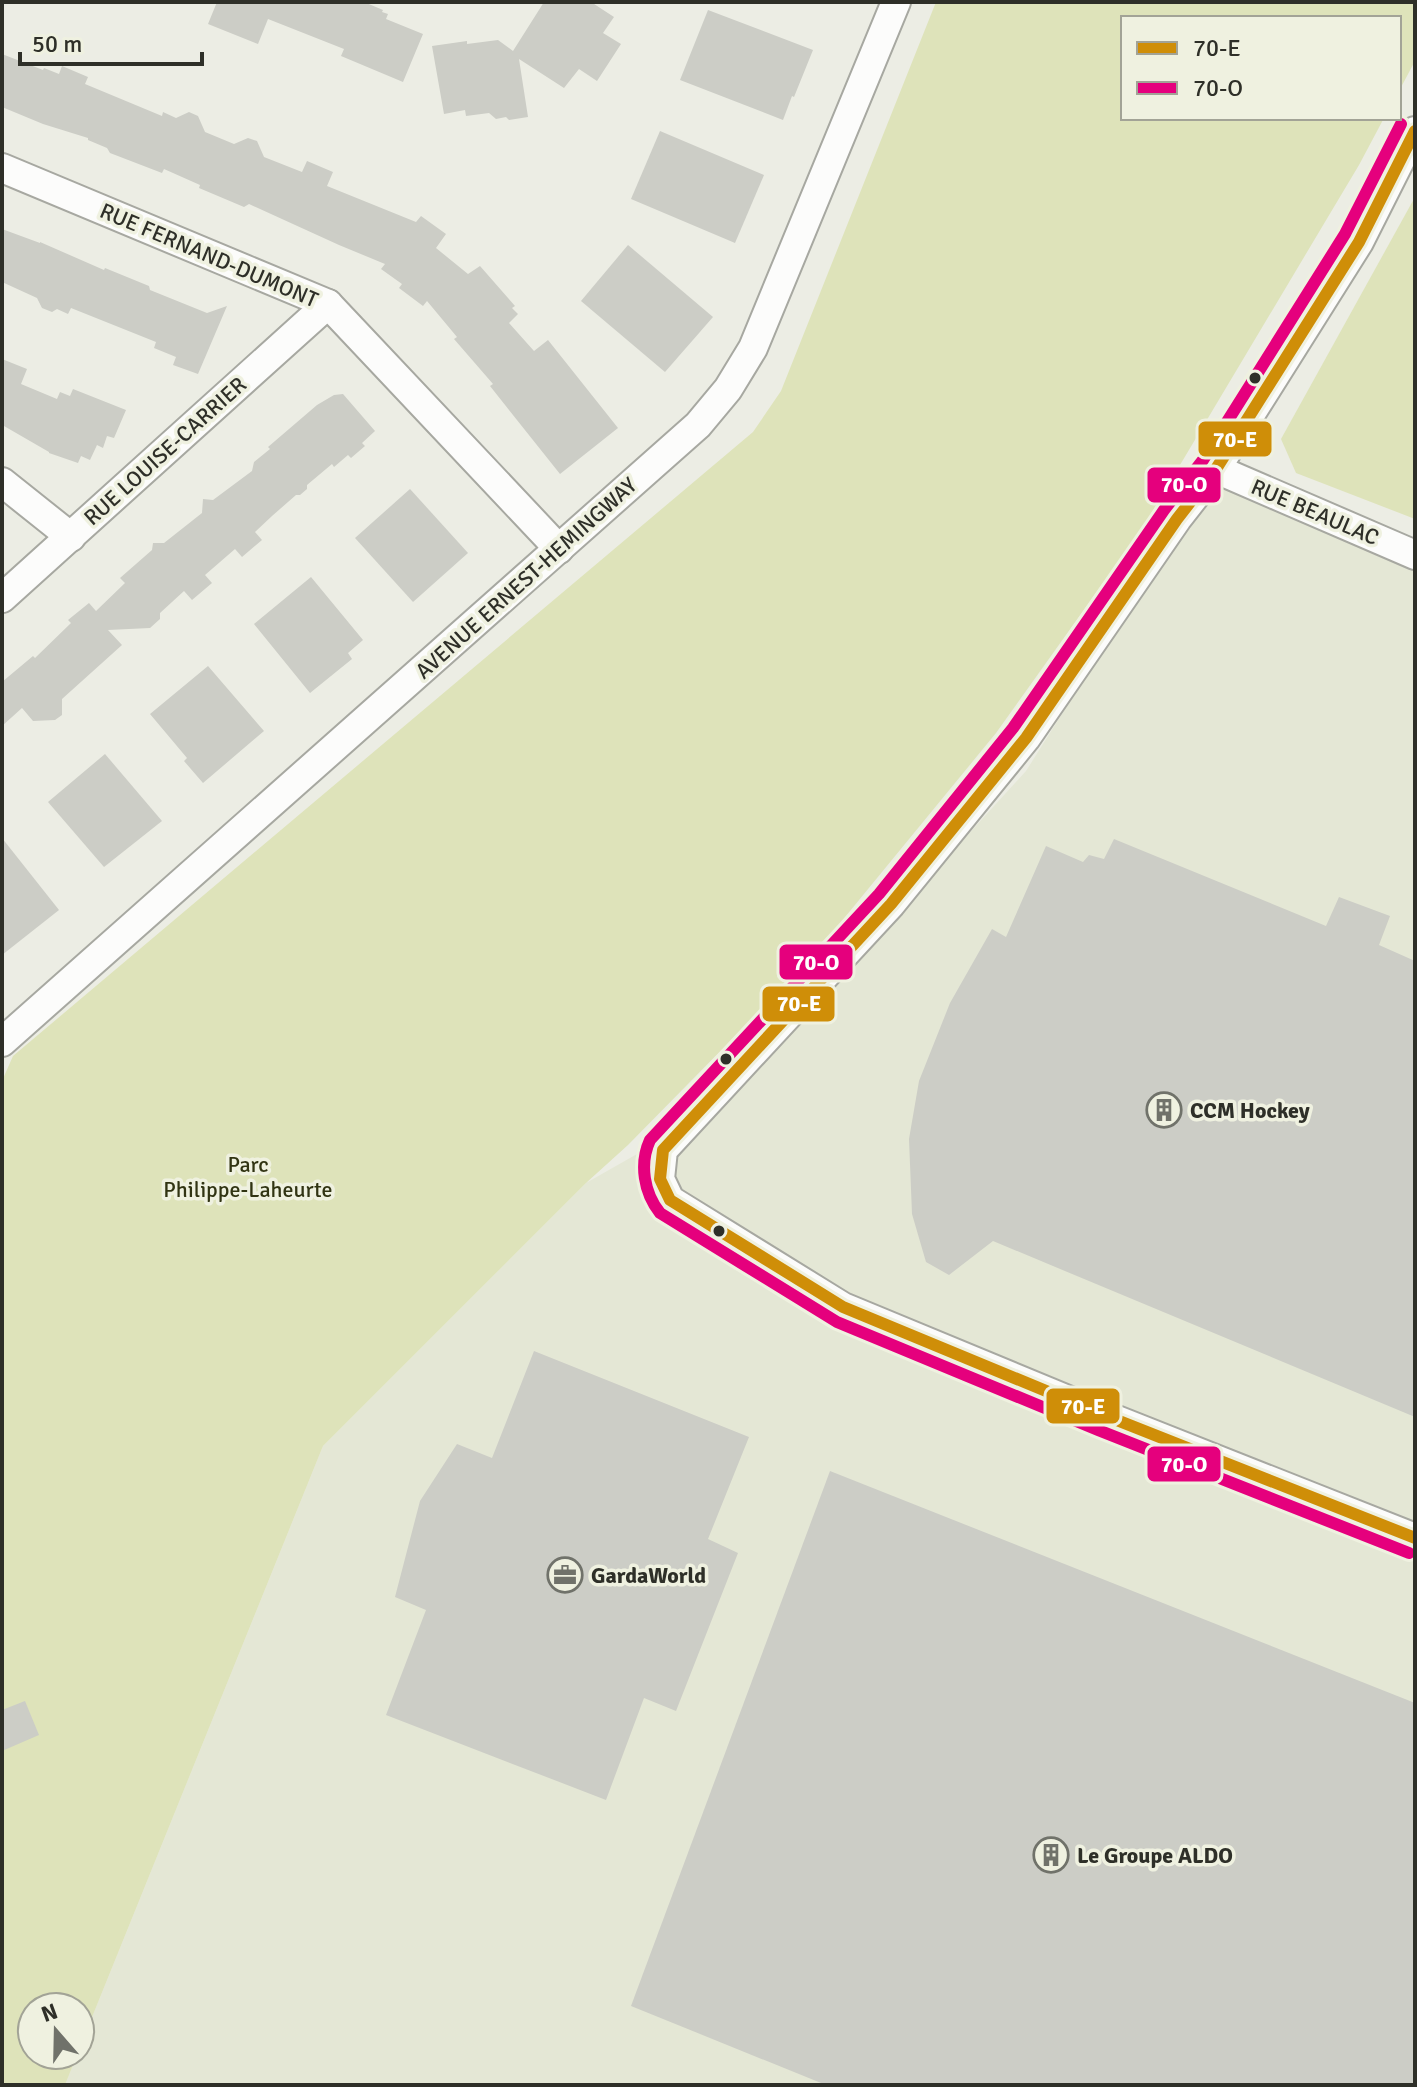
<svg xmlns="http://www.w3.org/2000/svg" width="1417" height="2087" viewBox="0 0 1417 2087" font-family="Signika,sans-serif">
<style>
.built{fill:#e4e7d5}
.green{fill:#dee3ba}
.building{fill:#cccdc6}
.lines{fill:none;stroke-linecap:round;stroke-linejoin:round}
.street-casing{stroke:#a7a8a1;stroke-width:32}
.street{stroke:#fcfcfb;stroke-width:28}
.bus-1-casing{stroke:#eff1e0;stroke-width:18}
.bus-2-casing{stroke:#eff1e0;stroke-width:18}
.bus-1{stroke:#cf8e08;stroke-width:12}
.bus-2{stroke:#e5007d;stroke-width:12}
.bus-dot{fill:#2e2f28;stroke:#eff1e0;stroke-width:3}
.labels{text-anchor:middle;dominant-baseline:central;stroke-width:7;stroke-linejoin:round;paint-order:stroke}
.street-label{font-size:22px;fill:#2e2f28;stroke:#eff1e0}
.poi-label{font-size:22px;font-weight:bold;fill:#2e2f28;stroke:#eff1e0;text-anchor:start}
.park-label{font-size:22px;fill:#313413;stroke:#eff1e0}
.line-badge{stroke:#eff1e0;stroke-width:3}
.badge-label{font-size:22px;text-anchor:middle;font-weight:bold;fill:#fff}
</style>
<rect width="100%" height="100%" fill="#ecede4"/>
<polygon class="built" points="1216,469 1415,563 1415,2085 65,2085 77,2055 80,2055 80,2047 323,1446 586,1183 718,1108 1026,771"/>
<g class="green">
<polygon points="936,2 1415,2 1415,61 1399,91 1399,18 1123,18 1123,118 1384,118 1359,165 1143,527 996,733 809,961 628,1145 586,1183 323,1446 80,2047 80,2007 32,2007 32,2055 77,2055 65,2085 2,2085 2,1081 13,1056 753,432 781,391"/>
<polygon points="1415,197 1415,519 1296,473 1281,439"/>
</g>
<g class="building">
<polygon points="217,2 364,2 383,10 382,12 388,14 386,19 423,34 403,82 341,56 344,49 268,19 258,44 208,24"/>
<polygon points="544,2 591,2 614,17 603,33 621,44 597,81 579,69 564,88 519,59 528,117 509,120 506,117 496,119 489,113 466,116 465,110 444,114 432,46 467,41 467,44 498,40 513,51"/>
<polygon points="708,10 813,50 794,97 792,96 783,120 680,80"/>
<polygon points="2,54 43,70 44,68 59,74 62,66 88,77 85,84 162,116 163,112 176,118 189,112 198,116 205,132 234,144 248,138 257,141 264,157 302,172 307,161 333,172 327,186 416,222 421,216 446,234 436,248 468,274 480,266 515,306 512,308 518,314 509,323 534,351 548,340 618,428 560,474 490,386 493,384 454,339 457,337 427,301 423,306 399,288 402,284 381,269 385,264 339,245 249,204 244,207 199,188 200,185 164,169 162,173 110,153 107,148 88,140 88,138 43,124 2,107"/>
<polygon points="660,131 764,175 735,243 631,199"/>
<polygon points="2,229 40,243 40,242 104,270 105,268 149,286 150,290 207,313 227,306 198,374 173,365 176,357 154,348 156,342 71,308 68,314 57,309 52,312 42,308 37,298 2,282"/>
<polygon points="628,245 713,317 665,372 581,301"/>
<polygon points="2,359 27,369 21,384 57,399 60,392 70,396 73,389 126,410 114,438 107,436 103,448 97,445 90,460 81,456 78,463 49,453 49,452 4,426 2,429"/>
<polygon points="343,394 375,431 362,443 365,446 351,458 348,455 334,467 332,464 307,485 307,489 300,495 296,495 272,516 255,532 262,540 242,557 235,549 205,575 212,583 192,600 184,591 160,613 160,619 150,628 108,630 122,645 62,699 62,715 55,720 33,721 22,708 2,726 2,682 33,656 35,658 71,623 68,620 89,603 96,611 125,583 120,578 152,550 153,543 164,543 202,513 203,499 213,500 252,471 254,462 270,449 268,447 317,405 334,395"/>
<polygon points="410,489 468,553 413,602 355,538"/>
<polygon points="311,577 363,640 348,653 352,659 310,693 254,624"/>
<polygon points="208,666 264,731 203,783 184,761 187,758 150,714"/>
<polygon points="105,754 162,821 104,867 48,802"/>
<polygon points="2,838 59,910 2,955"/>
<polygon points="1114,839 1326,926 1339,897 1390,916 1379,945 1415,961 1415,1417 993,1241 949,1275 926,1262 912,1214 909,1139 919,1081 950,1003 992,929 1006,937 1046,846 1083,862 1089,855 1104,859"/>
<polygon points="534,1351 749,1437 708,1539 738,1553 676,1711 644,1698 606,1800 386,1715 426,1610 395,1597 420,1501 457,1444 492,1458"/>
<polygon points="830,1471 1415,1703 1415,2085 826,2085 631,2006"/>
<polygon points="25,1701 39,1735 2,1751 2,1710"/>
</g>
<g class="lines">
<defs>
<g id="street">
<polyline points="1415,131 1359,242 1216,469 1177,519 1026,738 891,904 663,1150 660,1179 670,1200 843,1307 1104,1415 1415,1538"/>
<polyline points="2,168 328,304 559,549"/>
<polyline points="1216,469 1415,555"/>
<polyline points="2,482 71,537"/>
<polyline points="2,598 328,304"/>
<polyline points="2,1042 698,425 728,389 753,348 896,2"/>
</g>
</defs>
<use href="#street" class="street-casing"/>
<use href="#street" class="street"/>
<defs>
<polyline id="bus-1" points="1415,131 1359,242 1216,469 1177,519 1026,738 891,904 663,1150 660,1179 670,1200 843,1307 1104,1415 1415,1538"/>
<path id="bus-2" d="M1401,124l-56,110 -142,226 -39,50 -151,218 -134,166 -229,246c-11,24 -6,53 10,73l177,109 261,108 311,123"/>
</defs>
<use href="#bus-1" class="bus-1-casing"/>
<use href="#bus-2" class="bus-2-casing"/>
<use href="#bus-1" class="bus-1"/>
<use href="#bus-2" class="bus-2"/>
</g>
<defs>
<symbol id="building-ring" viewBox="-11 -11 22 22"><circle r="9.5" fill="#eff1e0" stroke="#70726a" stroke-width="1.5"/><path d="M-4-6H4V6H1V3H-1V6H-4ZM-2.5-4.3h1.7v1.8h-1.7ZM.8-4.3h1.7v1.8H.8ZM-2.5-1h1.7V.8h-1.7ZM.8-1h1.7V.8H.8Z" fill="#70726a"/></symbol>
<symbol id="office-ring" viewBox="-11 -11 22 22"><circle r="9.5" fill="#eff1e0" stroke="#70726a" stroke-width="1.5"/><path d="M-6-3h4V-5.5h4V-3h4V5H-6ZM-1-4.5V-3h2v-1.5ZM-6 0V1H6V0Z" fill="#70726a"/></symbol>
</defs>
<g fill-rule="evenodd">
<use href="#building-ring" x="1144" y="1090" width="40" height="40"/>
<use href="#office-ring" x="545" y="1555" width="40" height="40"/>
<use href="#building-ring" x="1031" y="1835" width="40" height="40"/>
</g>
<g class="bus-dot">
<circle cx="1255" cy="378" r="7"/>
<circle cx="726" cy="1059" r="7"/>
<circle cx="719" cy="1231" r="7"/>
</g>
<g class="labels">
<g class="street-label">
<text transform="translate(209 255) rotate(23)">RUE FERNAND-DUMONT</text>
<text transform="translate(165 451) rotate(-42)">RUE LOUISE-CARRIER</text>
<text transform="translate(1315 512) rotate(23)">RUE BEAULAC</text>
<text transform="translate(526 578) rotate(-42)">AVENUE ERNEST-HEMINGWAY</text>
</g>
<g class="poi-label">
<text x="1190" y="1110">CCM Hockey</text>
<text x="591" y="1575">GardaWorld</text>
<text x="1077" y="1855">Le Groupe ALDO</text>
</g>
<g class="park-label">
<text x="248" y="1164">Parc<tspan x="248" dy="25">Philippe-Laheurte</tspan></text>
</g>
</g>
<g class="line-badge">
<rect x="1197" y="420" width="76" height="38" rx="8" fill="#cf8e08"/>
<rect x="1146" y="466" width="76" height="38" rx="8" fill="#e5007d"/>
<rect x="778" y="943" width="76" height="38" rx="8" fill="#e5007d"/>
<rect x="761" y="985" width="75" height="38" rx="8" fill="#cf8e08"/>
<rect x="1045" y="1387" width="76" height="38" rx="8" fill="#cf8e08"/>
<rect x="1146" y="1445" width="76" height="38" rx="8" fill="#e5007d"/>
</g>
<g class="badge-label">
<text x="1235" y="447">70-E</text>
<text x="1184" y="492">70-O</text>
<text x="816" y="970">70-O</text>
<text x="799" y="1011">70-E</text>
<text x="1083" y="1414">70-E</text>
<text x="1184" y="1472">70-O</text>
</g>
<rect width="1417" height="2087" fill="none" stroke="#2e2f28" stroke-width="8"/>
<rect x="1121" y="16" width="280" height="104" fill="#eff1e0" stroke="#a2a396" stroke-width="2"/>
<rect x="1137" y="42" width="40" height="12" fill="#cf8e08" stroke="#a2a396" stroke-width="2"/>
<text x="1193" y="56" font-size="24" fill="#2e2f28">70-E</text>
<rect x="1137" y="82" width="40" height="12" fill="#e5007d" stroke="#a2a396" stroke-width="2"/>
<text x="1193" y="96" font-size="24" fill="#2e2f28">70-O</text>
<g transform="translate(56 2031) rotate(340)"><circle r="38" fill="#eff1e0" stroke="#a2a396" stroke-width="2"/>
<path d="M0-6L14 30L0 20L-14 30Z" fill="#70726a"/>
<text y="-12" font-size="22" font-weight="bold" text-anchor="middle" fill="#2e2f28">N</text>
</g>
<path d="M20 52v12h182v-12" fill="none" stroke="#2e2f28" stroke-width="4"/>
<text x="32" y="52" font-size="24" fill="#2e2f28" stroke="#eff1e0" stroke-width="6" paint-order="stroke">50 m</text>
</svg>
